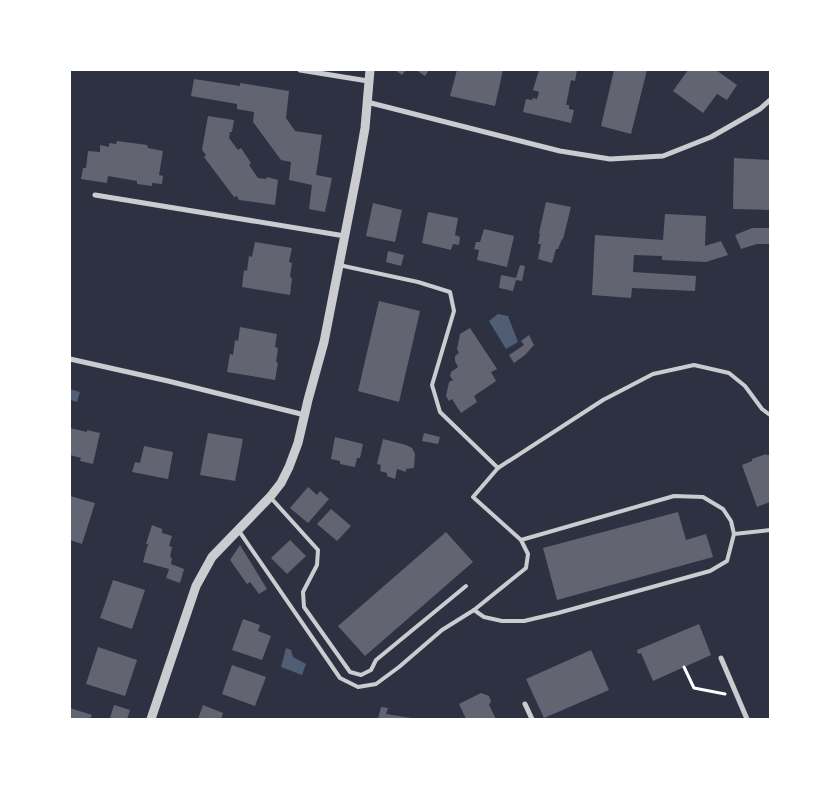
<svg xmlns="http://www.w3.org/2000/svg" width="840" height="789" viewBox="0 0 840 789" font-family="Montserrat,sans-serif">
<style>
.water{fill:#4f5d75}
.building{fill:#626471}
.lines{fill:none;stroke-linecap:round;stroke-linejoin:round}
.path{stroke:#fff;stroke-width:3}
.service{stroke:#caccd0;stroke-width:4}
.minor{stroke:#caccd0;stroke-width:5}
.tertiary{stroke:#caccd0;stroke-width:9}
</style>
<rect width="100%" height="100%" fill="#2d3142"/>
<g class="water">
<polygon points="498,314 508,316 518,342 506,349 489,321"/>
<polygon points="70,389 80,392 77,402 70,400"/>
<polygon points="286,648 291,650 293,657 306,664 302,675 281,667"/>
</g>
<g class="building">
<polygon points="395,70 406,70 402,75"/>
<polygon points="416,70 429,70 425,76"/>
<polygon points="457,70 503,70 495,106 450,96"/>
<polygon points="539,70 577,70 575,81 571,80 566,105 569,105 569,109 574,110 571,123 523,112 526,99 532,100 533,98 537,99 539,92 533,90"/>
<polygon points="614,70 647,70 631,134 601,126"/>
<polygon points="688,70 716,70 737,85 727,100 717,94 703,113 673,91"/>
<polygon points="194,79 240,86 240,83 289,91 286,118 295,131 322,135 316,175 332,178 325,212 309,209 312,185 289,180 291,162 281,160 253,122 254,112 237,109 237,104 191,96"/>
<polygon points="208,116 234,120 232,132 230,132 229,138 238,150 241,148 251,163 249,165 258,178 266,179 267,177 278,180 275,205 239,200 237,196 234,197 204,157 206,155 202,150"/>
<polygon points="117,141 147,145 148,148 163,151 159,175 163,176 162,184 152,183 152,186 137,184 137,181 108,176 107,183 81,179 83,168 86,168 88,151 100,152 100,145 109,147 109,143 116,144"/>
<polygon points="734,158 770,160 770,210 733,209"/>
<polygon points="546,202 571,207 563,239 562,239 558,249 556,249 552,263 538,259 541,244 538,244 540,234 539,233"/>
<polygon points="373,203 402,210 395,242 366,236"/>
<polygon points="428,212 458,218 455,235 460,237 459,245 453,244 451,250 422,243"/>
<polygon points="665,214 706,216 705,246 721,241 728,255 706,262 662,260 662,256 634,255 633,272 696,276 695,291 632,288 631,298 592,295 595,235 663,240"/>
<polygon points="752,228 770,228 770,244 757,244 741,249 735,235"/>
<polygon points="484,229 514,236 507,267 477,260 479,250 474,249 476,242 480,242"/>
<polygon points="255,242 292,248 289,262 292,263 290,277 292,278 290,295 242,287 244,270 247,271 249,256 252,257"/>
<polygon points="388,251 404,255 401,266 386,262"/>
<polygon points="520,265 525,266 522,281 516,280 513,291 499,288 501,275 516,278"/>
<polygon points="379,301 420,311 399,402 358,391"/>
<polygon points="240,327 277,334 275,347 278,348 276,362 278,363 275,380 227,372 230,354 233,355 235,340 238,341"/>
<polygon points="470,328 497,369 491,372 496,381 474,396 477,402 461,413 452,399 449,401 446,396 449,382 453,380 450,376 451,372 458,367 455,361 455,356 459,353 457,349 460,334"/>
<polygon points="529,335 534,345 525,355 514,363 509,355 524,345 521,341"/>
<polygon points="70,428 87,432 87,430 100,433 93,464 80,461 81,458 70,455"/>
<polygon points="208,433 243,439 235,481 200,475"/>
<polygon points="424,433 440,437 438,444 422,441"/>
<polygon points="335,437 363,444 360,458 357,458 355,467 340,464 340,461 331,459"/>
<polygon points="383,439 406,445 412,448 415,454 414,468 406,469 406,472 397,469 395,479 387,476 387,473 380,471 381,465 377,464"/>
<polygon points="144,446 173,452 168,479 132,472 135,462 140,463"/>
<polygon points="766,454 767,455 770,455 770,502 757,507 742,465 752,461 752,459"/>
<polygon points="308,487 317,495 320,491 329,499 308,523 290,508"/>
<polygon points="70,496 95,503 82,544 70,540"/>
<polygon points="331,509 351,526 337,541 317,524"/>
<polygon points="678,512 686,540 706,534 713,557 557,600 543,548"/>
<polygon points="152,525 162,529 162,533 172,536 169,546 172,547 170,557 172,558 171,564 184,569 180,583 166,578 169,569 143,562 148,544 146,544"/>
<polygon points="446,532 473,562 365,656 338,626"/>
<polygon points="290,540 306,556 287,574 271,558"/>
<polygon points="240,545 267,589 259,594 250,582 247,584 230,560"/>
<polygon points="113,580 145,590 132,629 100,618"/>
<polygon points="243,619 260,625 258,631 271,636 262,660 232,650"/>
<polygon points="699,624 711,655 653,681 641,653 638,654 637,650"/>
<polygon points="98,647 137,660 125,696 86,684"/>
<polygon points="591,650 609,690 544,718 526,679"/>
<polygon points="232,665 266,677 255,706 222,694"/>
<polygon points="481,693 489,696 491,701 489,705 496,719 466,719 459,704"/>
<polygon points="114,705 130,710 127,719 110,718"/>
<polygon points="203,705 223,713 221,719 198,719"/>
<polygon points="381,707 388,708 386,714 418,719 378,719"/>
<polygon points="70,708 92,715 90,719 70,719"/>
</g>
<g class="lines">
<polyline class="path" points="684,667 694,688 725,694"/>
<g class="service">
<polyline points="339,265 418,282 450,292 454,311 432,385 440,412 498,468"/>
<polyline points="271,498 318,550 317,565 303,592 304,607 350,672 361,675 371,670 376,660 466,586"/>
<polyline points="239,531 340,678 358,687 376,684 399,667 442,630 474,610 526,568 528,554 521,540 473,497 498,468 603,400 653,374 694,365 729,373 745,386 762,409 770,415"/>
<polyline points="734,534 770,530"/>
<polyline points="474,610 484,617 502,621 524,621 558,613 710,571 727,561 734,534 731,521 723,509 703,497 674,496 521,540"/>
</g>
<g class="minor">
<polyline points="300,70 368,81"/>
<polyline points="367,102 560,151 610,159 663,156 711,137 760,109 770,100"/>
<polyline points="95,195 345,236"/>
<polyline points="70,359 168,381 305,415"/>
<polyline points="721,658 747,719"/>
<polyline points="525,704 532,719"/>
</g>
<polyline class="tertiary" points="151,719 196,586 212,557 270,497 281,483 289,467 298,443 308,400 324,342 357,173 365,128 370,70"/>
</g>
<rect width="840" height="789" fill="none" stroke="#ffffff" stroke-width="142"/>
</svg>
